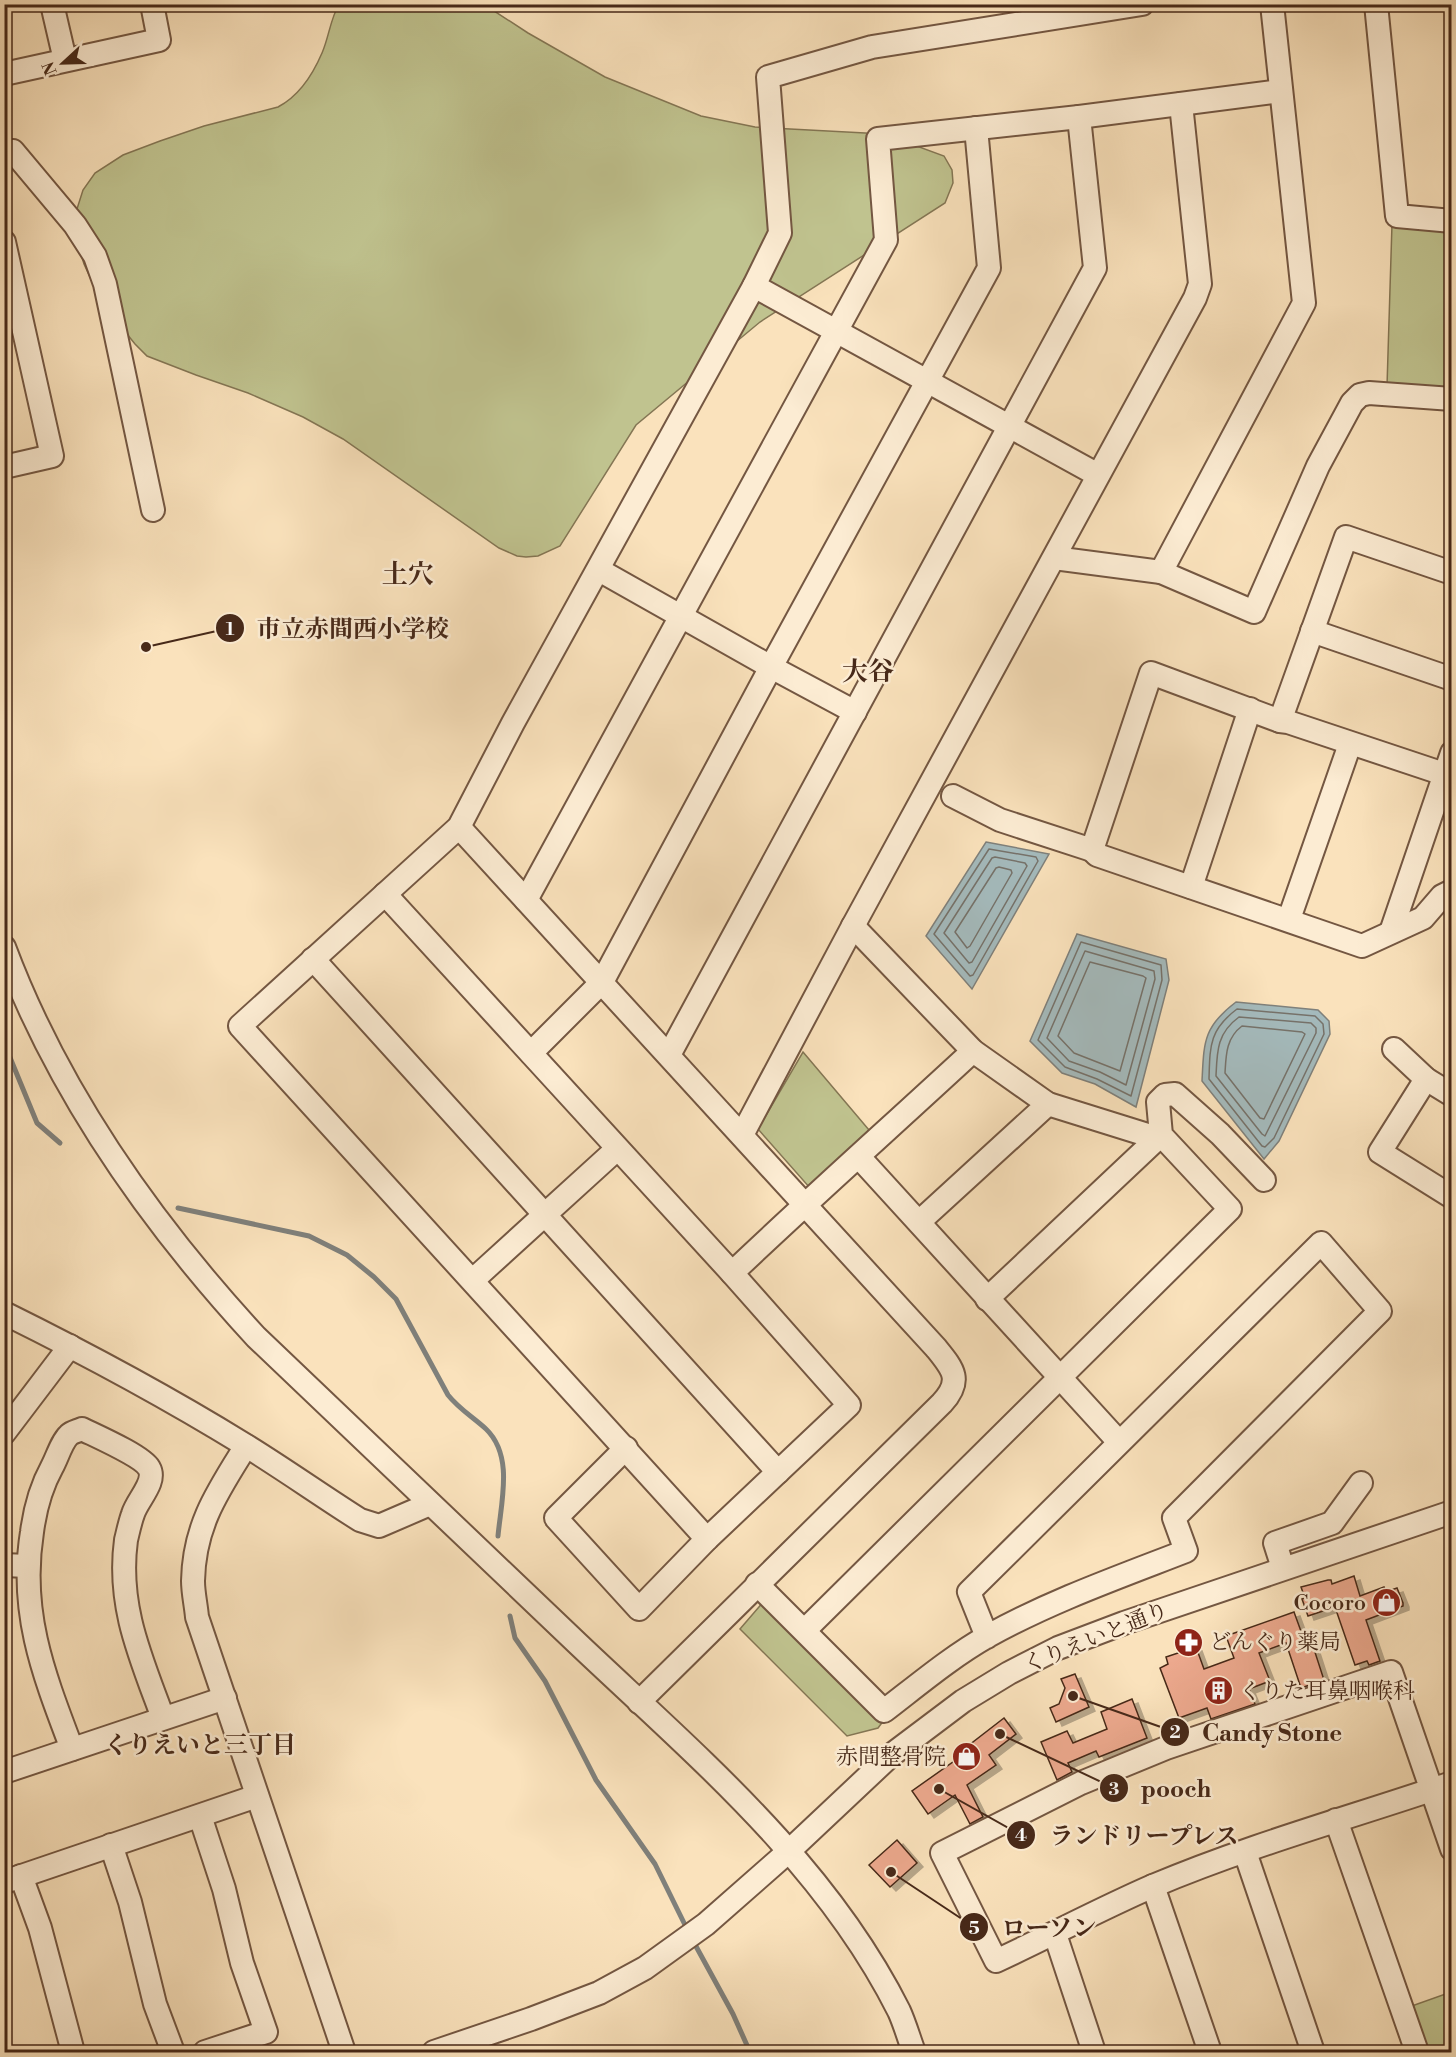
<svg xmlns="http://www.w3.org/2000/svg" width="1456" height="2057" viewBox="0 0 1456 2057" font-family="'Libre Bodoni','Noto Serif JP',serif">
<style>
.green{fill:#c0c38f;stroke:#847654;stroke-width:1.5}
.water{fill:#a4babc;stroke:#7f807b;stroke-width:1.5}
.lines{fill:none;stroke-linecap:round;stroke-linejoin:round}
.shore{stroke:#76726a;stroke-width:1.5}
.stream{stroke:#7f807b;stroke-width:5}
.building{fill:#eda98e;stroke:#472919;stroke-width:1.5;filter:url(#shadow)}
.minor-casing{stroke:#745742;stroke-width:26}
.minor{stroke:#fcecd3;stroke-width:22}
.labels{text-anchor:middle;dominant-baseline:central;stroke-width:5;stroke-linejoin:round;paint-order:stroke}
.poi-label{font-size:22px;fill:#472919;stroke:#fcecd3;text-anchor:end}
.street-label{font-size:22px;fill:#472919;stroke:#fcecd3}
.neighbourhood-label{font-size:24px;font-weight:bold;fill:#472919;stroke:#fcecd3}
.quarter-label{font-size:26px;font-weight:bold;fill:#472919;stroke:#fcecd3}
.leader{fill:none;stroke:#472919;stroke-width:2}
.callout-dot{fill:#472919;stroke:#fcecd3;stroke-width:2}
.mark-label{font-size:18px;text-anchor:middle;font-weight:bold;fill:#fff}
.callout-label{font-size:24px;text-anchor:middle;font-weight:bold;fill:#472919;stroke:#fcecd3;stroke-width:5;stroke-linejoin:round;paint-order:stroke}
</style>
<defs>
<filter id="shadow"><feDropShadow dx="6" dy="4" stdDeviation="0" flood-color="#0004"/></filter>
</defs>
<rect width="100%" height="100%" fill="#fae2bc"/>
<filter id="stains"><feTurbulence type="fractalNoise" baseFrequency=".00333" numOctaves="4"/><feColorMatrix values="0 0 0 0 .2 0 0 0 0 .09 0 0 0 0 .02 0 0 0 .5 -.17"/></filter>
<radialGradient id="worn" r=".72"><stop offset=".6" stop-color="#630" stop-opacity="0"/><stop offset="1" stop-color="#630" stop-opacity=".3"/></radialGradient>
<g class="green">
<path d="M339,4l146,1 43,28 77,44 96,39 54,11 129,7 60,22 8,14 1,13 -8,20 -185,119 -124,103 -76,121 -22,10 -12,1 -9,-1 -18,-8 -156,-109 -40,-22 -55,-24 -52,-18 -49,-19 -12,-12 -33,-41 -18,-39 -4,-13 -4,-39 7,-22 12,-17 28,-18 37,-14 44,-15 74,-19c21,-11 35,-33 44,-54 7,-16 8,-33 17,-49z"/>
<polygon points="1392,224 1451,229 1451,391 1387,386"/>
<polygon points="803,1052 869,1130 810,1188 758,1129"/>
<polygon points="764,1601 884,1720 878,1728 847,1736 740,1629"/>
<polygon points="1451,1992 1451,2052 1424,2052 1409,2007"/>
</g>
<g class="water">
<polygon points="986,842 1049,854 972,989 926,936"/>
<polygon points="1077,934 1166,959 1169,980 1136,1107 1095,1084 1062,1073 1030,1041"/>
<path d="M1236,1002l82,8 11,11 1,13 -51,107 -15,18 -62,-78c2,-39 1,-54 34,-79z"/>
</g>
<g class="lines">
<g class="shore">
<polygon points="989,849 1036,857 1038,861 973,975 970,976 934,934"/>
<polygon points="995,857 1025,863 1027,866 972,962 969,963 944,933 992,858"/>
<polygon points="999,867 1011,870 1012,873 970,946 967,948 955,932 996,868"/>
<polygon points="1081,942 1161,965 1162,980 1131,1096 1097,1079 1065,1067 1038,1040"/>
<polygon points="1085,951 1154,971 1155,979 1126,1085 1100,1072 1069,1061 1047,1038"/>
<polygon points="1090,962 1143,976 1146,978 1120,1071 1074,1053 1058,1036"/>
<path d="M1237,1009l78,7 8,8 1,10 -50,104 -9,9 -3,-1 -53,-67c1,-33 0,-49 28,-70z"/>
<path d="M1239,1017l72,6 5,5v5l-51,103 -3,-2 -46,-58c1,-25 1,-43 23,-59z"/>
<path d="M1242,1026l60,6 3,2 -41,85 -4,-1 -35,-45c1,-18 1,-35 17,-47z"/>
</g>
<g class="stream">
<polyline points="4,1043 37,1123 60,1143"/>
<path d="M178,1208l131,28 38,19 27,22 22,22 52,96c11,14 25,22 38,34 28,27 15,73 12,107"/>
<polyline points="510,1616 515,1638 545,1681 596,1780 655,1864 688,1931"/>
<polyline points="692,1939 733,2014 750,2052"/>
</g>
</g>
<g class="building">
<polygon points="1354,1576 1360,1596 1384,1587 1386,1592 1397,1588 1403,1603 1403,1606 1366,1620 1380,1661 1369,1665 1367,1661 1355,1665 1335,1607 1308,1616 1302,1599 1305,1598 1301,1587 1328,1580 1331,1580 1332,1584"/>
<polygon points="1294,1612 1306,1645 1312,1643 1324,1680 1301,1688 1286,1643 1259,1653 1270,1681 1249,1689 1255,1704 1211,1719 1207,1708 1179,1718 1160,1668 1168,1664 1166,1657 1196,1647 1204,1669 1234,1658 1226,1636"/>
<polygon points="1075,1674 1089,1707 1056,1722 1050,1708 1059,1704 1065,1688 1061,1679"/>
<polygon points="1132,1699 1147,1738 1099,1757 1096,1751 1068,1763 1072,1772 1057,1780 1041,1742 1067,1731 1073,1743 1107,1729 1101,1712"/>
<polygon points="1004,1718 1016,1734 989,1755 996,1765 967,1785 983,1817 970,1824 955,1795 928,1814 912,1791 957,1759 955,1756"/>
<polygon points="897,1840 917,1863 890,1887 869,1865"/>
</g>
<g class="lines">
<defs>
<g id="minor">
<polyline points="52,4 65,60"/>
<polyline points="1376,4 1397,216 1452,221"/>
<polyline points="4,74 159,40 152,4"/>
<polyline points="4,152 13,151 75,225 95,256 105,284 153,510"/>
<polyline points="4,242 52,456 4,467"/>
<polyline points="754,286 1098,475"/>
<polyline points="1054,558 1161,572 1254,612 1318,466 1352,403 1360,395 1369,393 1452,399"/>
<polyline points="599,570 771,667 855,712"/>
<polyline points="1161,572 1304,303 1272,4"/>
<polyline points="1312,631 1452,679"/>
<polyline points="1280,721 1346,537 1452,573"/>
<polyline points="1444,774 1288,722 1280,721 1151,673 1092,850 1097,855 1362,946 1423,918 1442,896 1452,891"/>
<polyline points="953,796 1000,820 1092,850"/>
<path d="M459,827l477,521c17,21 27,32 6,55l-303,299"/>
<polyline points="1191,887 1250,709"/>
<polyline points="385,894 732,1273 849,1405 707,1539 639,1609 556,1518 626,1448"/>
<polyline points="526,900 886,240 878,139 1079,117 1281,91"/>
<polyline points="1289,919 1350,744"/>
<polyline points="853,926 973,1051 1048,1104 919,1222"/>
<polyline points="1391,932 1452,753"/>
<path d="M4,947c55,147 146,275 252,390 106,102 213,204 321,306 118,112 248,220 322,368 6,13 10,28 15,41"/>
<polyline points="313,959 778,1472"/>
<polyline points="1394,1049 1426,1079 1452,1095"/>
<polyline points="531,1053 602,982 771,667 989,268 976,128"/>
<polyline points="669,1055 1095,268 1079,117"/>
<polyline points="1426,1079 1380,1152 1452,1197"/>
<polyline points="1048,1104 1157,1138"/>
<polyline points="742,1135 853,926 1195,298 1200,284 1181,104"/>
<polyline points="859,1157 1119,1442"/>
<path d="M732,1273c79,-75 161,-148 241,-222"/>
<polyline points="473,1280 617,1149"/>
<polyline points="987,1299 1161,1135"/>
<path d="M4,1313c83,41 163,84 241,132 39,24 77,51 115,75l19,6 51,-22"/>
<polyline points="4,1433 70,1346"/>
<path d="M246,1446c-28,45 -52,79 -53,135 0,12 3,24 4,36l147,435"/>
<polyline points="707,1539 240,1026 459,827 513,723 754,286 780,233 768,77 872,47 1142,4"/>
<polyline points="4,1565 27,1566"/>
<polyline points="1283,1568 1275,1543 1332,1523 1361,1483"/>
<path d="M757,1584l127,127c34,-26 67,-54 104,-75 63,-35 131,-59 198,-85l-12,-33 206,-207 -59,-68 -352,349 18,45"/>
<polyline points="805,1630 1230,1209 1161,1135 1158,1102 1165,1095 1175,1094 1220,1134 1264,1180"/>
<path d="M72,1749c-28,-74 -53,-136 -40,-217 3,-23 9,-45 20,-65 5,-9 10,-26 17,-32 3,-3 9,-4 13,-6 14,7 60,27 67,39 8,14 -12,32 -16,46 -3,8 -5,18 -7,26 -9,66 15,118 37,178"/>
<polyline points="4,1772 225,1698"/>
<path d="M1452,1783c-100,34 -202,62 -299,103 -53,23 -105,51 -157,75l-54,-108 139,-70 85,-35 225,-76 61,177"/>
<polyline points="200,1816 224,1889 242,1963 266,2032 205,2052"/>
<polyline points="1336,1820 1417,2052"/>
<polyline points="111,1845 130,1902 155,2004 173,2052"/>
<polyline points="1245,1852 1313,2052"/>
<polyline points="21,1876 40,1928 73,2052"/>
<polyline points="4,1882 257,1796"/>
<polyline points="1153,1886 1210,2052"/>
<polyline points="1055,1934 1094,2052"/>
<polyline points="434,2052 531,2019 599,1993 645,1968 706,1924 789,1851 890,1756 963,1701 1009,1673 1058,1648 1124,1623 1452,1512"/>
</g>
</defs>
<use href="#minor" class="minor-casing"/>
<use href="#minor" class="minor"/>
</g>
<defs>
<symbol id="shop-disc" viewBox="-11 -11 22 22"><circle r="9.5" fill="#8f2418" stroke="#fcecd3"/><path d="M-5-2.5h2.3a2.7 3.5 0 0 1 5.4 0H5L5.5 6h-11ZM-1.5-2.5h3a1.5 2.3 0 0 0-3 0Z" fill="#fff"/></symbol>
<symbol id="pharmacy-disc" viewBox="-11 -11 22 22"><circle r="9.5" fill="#8f2418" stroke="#fcecd3"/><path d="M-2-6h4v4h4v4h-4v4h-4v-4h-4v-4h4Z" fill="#fff"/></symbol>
<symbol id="building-disc" viewBox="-11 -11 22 22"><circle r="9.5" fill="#8f2418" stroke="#fcecd3"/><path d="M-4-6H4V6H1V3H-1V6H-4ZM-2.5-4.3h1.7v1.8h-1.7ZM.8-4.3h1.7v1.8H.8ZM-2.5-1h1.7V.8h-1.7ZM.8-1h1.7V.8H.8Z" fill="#fff"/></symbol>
</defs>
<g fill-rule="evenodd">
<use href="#shop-disc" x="1370" y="1586" width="33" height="33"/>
<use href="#pharmacy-disc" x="1172" y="1626" width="33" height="33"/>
<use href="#building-disc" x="1202" y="1674" width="33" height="33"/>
<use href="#shop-disc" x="950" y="1740" width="33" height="33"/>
</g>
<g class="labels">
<g class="poi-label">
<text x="1366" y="1603">Cocoro</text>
<text x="1209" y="1642" text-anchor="start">どんぐり薬局</text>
<text x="1239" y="1691" text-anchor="start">くりた耳鼻咽喉科</text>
<text x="946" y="1757">赤間整骨院</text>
</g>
<g class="street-label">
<text transform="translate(1096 1638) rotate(-22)">くりえいと通り</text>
</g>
<g class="neighbourhood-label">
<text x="200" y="1746">くりえいと三丁目</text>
</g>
<g class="quarter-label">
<text x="408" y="575">土穴</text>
<text x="868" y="672">大谷</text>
</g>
</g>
<path class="leader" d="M146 647L230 628M1073 1696L1175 1732M1000 1734L1114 1788M939 1789L1021 1835M891 1872L974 1927"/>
<g class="callout-dot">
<circle cx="146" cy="647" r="6"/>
<circle cx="1073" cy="1696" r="6"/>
<circle cx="1000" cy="1734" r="6"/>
<circle cx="939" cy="1789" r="6"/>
<circle cx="891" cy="1872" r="6"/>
<circle cx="230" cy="628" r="15"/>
<circle cx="1175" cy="1732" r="15"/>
<circle cx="1114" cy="1788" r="15"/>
<circle cx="1021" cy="1835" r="15"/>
<circle cx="974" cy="1927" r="15"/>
</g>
<g class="mark-label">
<text x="230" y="635">1</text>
<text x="1175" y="1738">2</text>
<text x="1114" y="1795">3</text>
<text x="1021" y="1841">4</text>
<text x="974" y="1934">5</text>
</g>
<g class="callout-label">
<text x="353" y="637">市立赤間西小学校</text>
<text x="1272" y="1741">Candy Stone</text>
<text x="1176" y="1797">pooch</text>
<text x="1144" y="1844">ランドリープレス</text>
<text x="1049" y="1936">ローソン</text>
</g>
<rect width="1456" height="2057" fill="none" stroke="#fae2bc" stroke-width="24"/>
<rect x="6" y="6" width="1444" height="2045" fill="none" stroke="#472919" stroke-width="3"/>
<rect x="12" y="12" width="1432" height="2033" fill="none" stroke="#472919" stroke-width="1.5"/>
<g transform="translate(63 63) rotate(248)" stroke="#fcecd3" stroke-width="4.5" paint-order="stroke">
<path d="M0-4.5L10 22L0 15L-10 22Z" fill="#472919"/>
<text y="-9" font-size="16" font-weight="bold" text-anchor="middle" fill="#472919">N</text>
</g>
<rect width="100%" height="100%" filter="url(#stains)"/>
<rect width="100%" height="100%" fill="url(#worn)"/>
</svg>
